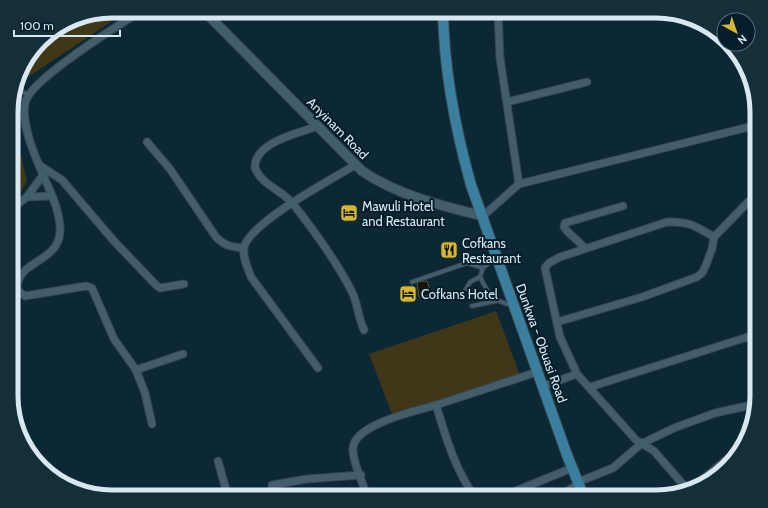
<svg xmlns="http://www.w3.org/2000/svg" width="768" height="508" viewBox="0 0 768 508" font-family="Cabin,sans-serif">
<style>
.green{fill:#3f3718}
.water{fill:#191300;stroke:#525348}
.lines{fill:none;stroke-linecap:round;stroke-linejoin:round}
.lane-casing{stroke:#34444e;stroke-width:5.5}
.street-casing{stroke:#34444e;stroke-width:9}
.secondary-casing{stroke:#34444e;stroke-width:11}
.primary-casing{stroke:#34444e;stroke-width:12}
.lane{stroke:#425e6c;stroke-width:3.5}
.street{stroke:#425e6c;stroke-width:7}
.secondary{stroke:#425e6c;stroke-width:9}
.primary{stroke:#3a7f9d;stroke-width:10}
.labels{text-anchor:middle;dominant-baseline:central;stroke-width:4;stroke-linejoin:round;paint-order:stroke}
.street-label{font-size:13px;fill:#d8e7f0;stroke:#031e2a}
.poi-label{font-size:13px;fill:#d8e7f0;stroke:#031e2a;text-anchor:start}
.rim{fill:none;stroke:#d8e7f0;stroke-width:5}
</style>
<rect width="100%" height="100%" fill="#0c2834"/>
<g class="green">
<polygon points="112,11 127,11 25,79 12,99 22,67 45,36 74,19"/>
<polygon points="12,117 27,181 21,192 12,200"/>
<polygon points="496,311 520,375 394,419 369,354"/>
</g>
<polygon class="water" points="427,281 431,294 419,297 417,282"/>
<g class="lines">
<defs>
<g id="lane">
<polyline points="15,89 29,95"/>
<path d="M495,258l-12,10 -3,9c9,17 11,23 31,28"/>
<polyline points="412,282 467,263 483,268"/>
<polyline points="466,289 470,282 480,277"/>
<polyline points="472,306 496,301"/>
<polyline points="555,497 578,482"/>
</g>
<g id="street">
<path d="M141,11c-25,16 -105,65 -115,89 -6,17 6,49 13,65 8,21 22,44 21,67 -2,30 -40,28 -43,54l2,6 6,4 61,-10 6,2 22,51 22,31 47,-16"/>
<polyline points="498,11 500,58 519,184"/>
<polyline points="507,102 587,82"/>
<path d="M318,126c-19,7 -64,16 -63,42 7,18 28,22 39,37 21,27 43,57 58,87 6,12 6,25 12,38"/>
<path d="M147,142l23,27 46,68c9,9 15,10 28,11"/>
<polyline points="39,165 62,180 113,240 155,284 160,288 184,284"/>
<polyline points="27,197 52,196"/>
<polyline points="12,208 27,197 43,175"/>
<polyline points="483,216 519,184 757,125"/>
<polyline points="585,248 567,231 564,227 565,223 623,206"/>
<polyline points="557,322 642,297 697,277 702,273 706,265 712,249 714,237 757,193"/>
<path d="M318,368l-67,-91c-3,-9 -9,-20 -7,-30 8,-26 87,-67 111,-82"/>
<polyline points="136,370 145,393 152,424"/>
<polyline points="543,386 577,374"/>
<polyline points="590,387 757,334"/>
<polyline points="218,461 228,497"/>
<polyline points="578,482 613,468 641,444 674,428 715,413 756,404"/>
<polyline points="272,485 307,479 361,475"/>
<polyline points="693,487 741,448"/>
<path d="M687,489l-33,-38 -18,-11 -59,-66 -17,-37 -15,-69 4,-5 11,-6 107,-35c22,-1 28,4 47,15"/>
<polyline points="210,497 227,491"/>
<path d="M367,497c-3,-13 -15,-35 -14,-48 0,-25 64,-38 83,-44"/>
<path d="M475,497c-20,-27 -29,-60 -39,-92l101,-33"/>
<polyline points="501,497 572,468"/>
</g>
<path id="secondary" d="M204,11l158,160c35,24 80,35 121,45"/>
<path id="primary" d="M443,11c1,60 12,117 28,174l96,270 17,42"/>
</defs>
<use href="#lane" class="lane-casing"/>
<use href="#street" class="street-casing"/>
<use href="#secondary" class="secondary-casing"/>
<use href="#primary" class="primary-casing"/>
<use href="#lane" class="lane"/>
<use href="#street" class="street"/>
<use href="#secondary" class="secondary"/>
<use href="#primary" class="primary"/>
</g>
<defs>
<symbol id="hotel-square" viewBox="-11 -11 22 22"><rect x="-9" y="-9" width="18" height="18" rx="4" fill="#d3b635" stroke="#031e2a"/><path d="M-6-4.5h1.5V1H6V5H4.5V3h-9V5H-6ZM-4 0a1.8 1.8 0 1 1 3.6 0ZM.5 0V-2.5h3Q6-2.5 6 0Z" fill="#111"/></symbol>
<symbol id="restaurant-square" viewBox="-11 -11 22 22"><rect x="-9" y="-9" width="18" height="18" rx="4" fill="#d3b635" stroke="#031e2a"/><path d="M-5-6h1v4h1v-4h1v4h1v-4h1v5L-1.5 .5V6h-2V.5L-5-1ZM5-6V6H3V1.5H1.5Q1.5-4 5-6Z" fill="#111"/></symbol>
</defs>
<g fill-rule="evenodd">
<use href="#hotel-square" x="339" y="203" width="20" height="20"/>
<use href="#restaurant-square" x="439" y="240" width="20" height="20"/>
<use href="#hotel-square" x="398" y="284" width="20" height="20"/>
</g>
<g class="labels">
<g class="street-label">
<text transform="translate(338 128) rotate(45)">Anyinam Road</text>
<text transform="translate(542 343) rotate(70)">Dunkwa - Obuasi Road</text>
</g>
<g class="poi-label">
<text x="362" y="206">Mawuli Hotel<tspan x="362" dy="15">and Restaurant</tspan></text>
<text x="462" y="243">Cofkans<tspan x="462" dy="15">Restaurant</tspan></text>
<text x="421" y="294">Cofkans Hotel</text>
</g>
</g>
<path d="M0 0H768V508H0ZM112 18H656A94 94 0 0 1 750 112V396A94 94 0 0 1 656 490H112A94 94 0 0 1 18 396V112A94 94 0 0 1 112 18Z" fill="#142e3a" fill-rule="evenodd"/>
<path class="rim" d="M112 18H656A94 94 0 0 1 750 112V396A94 94 0 0 1 656 490H112A94 94 0 0 1 18 396V112A94 94 0 0 1 112 18Z"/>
<g transform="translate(736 32) rotate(140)"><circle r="19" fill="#031e2a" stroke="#586e79"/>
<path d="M0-3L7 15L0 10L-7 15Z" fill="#d3b635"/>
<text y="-6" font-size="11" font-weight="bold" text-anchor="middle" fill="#d8e7f0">N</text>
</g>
<path d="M14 30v6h106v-6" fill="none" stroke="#d8e7f0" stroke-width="2"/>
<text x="20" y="30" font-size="12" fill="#d8e7f0" stroke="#031e2a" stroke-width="3" paint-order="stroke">100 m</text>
</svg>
